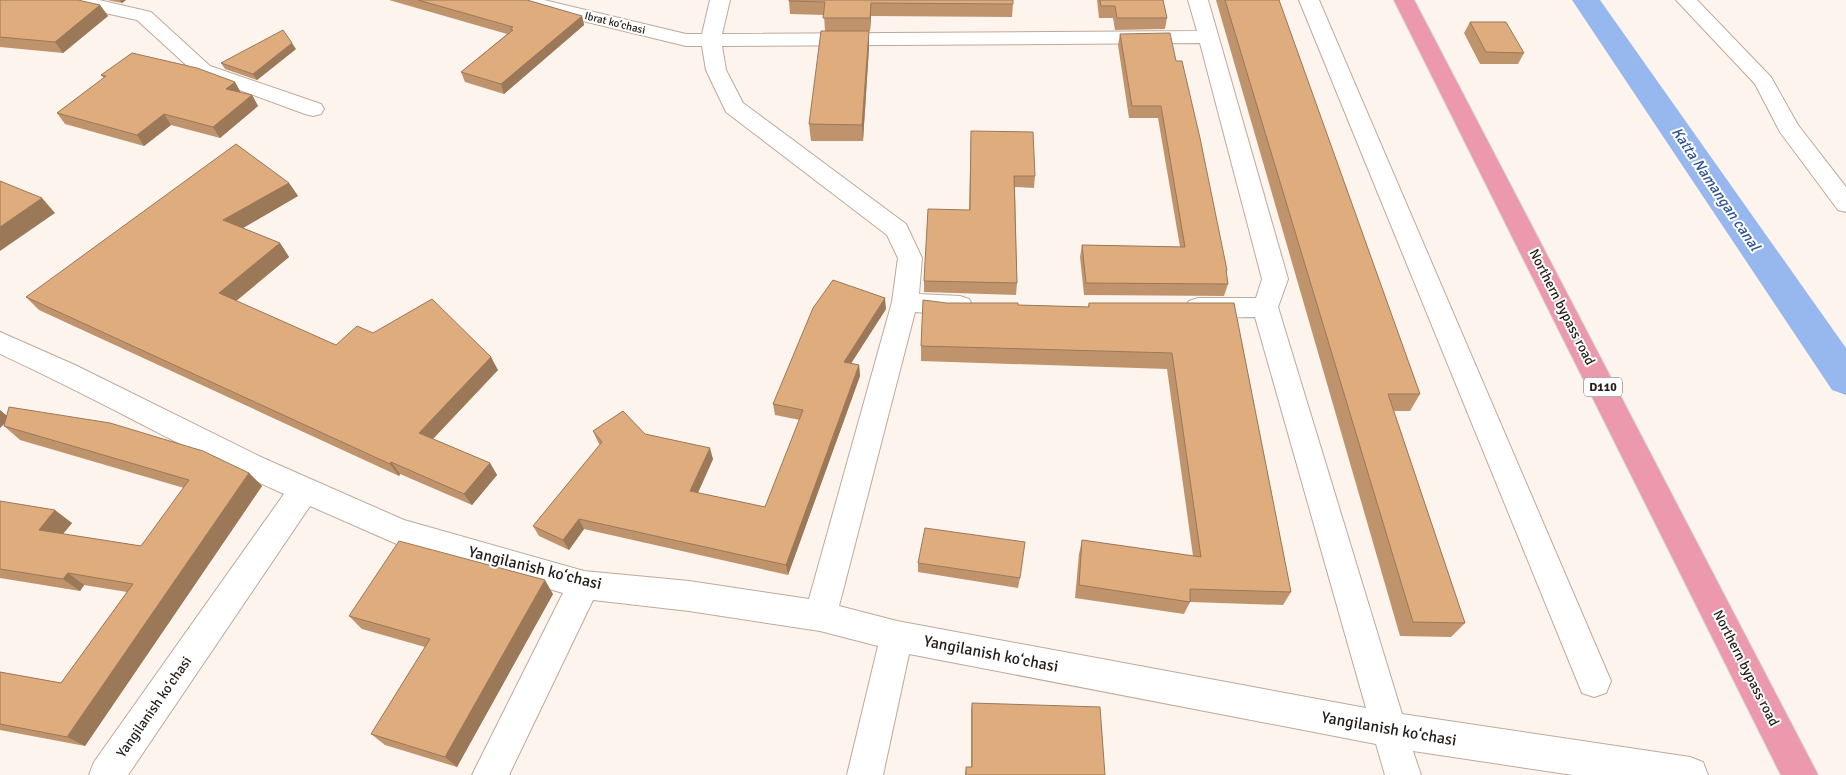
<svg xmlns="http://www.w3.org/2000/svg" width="1846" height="775" viewBox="0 0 1846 775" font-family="Signika,sans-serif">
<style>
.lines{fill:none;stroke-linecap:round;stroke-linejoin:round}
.canal{fill:#97b8ee;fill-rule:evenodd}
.minor-casing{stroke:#bea999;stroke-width:2}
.major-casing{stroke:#d3d2d1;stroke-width:2}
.minor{fill:#fff;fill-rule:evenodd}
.major{fill:#ec98ad;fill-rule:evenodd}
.wall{fill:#bf946c}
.shaded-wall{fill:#9b7858}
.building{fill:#deac7d;stroke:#9b7858}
.labels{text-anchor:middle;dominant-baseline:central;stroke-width:4;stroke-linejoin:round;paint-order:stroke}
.far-street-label{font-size:11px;fill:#251d17;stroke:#fff}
.shield{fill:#fff;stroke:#66615d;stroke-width:1}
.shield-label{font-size:12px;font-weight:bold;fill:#251d17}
.street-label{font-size:14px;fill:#251d17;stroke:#fff}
.water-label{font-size:15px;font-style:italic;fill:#2b5394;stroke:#fff}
.near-street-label{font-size:16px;fill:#251d17;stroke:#fff}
</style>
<rect width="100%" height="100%" fill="#fef4ee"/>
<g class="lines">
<polygon class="canal" points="1572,0 1600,0 1846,348 1846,395 1832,390"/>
<defs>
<g id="minor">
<polygon points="39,0 99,0 151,12 210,66 321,104 324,109 321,114 313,116 305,114 196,74 137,20 82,8 42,4"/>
<path d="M510,0h34l142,34h16l8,-34h20l-8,34 475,-3 -9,-31h20l80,279 -10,28 124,407 288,43 13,5 5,13h-135l-160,-24 8,24h-36l-9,-31 -467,-90 -26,121h-36l31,-129 -58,-15 -131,-20 -96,-11 -84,175h-37l91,-182 -164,-48 -89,-39 -182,269h-39l5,-13 190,-268c-96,-43 -188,-96 -284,-140v-22l75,33 188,93 141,62 180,51 105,10 120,18 83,-297 6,-44 -11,-23 -161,-123 -20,-42 -4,-24h-16l-173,-42zM1200,43l62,236 -6,19h-58l-9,3 -4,7 4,7 9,3 57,-1 111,391 -469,-87 -58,-15 76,-294 45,4 9,-3 4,-7 -4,-7 -9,-3 -41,-2 3,-36 -16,-34 -163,-121 -17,-33 -4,-24z"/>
<polygon points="1299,0 1319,0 1611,681 1606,693 1594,697 1582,693"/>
<polygon points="1676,0 1697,0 1771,77 1798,125 1846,187 1846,212 1838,210 1780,132 1755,84"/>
</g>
<polygon id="major" points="1394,0 1414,0 1818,775 1781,775"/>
</defs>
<use href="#minor" class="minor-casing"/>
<use href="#major" class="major-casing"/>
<use href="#minor" class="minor"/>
<use href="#major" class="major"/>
</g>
<g class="wall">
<polygon points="0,0 100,5 108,16 63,53 0,47"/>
<polygon points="107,0 126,0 122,3"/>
<polygon points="389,0 527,0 582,16 584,25 504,94 465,82 461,72 507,34"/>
<polygon points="1097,0 1163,0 1167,18 1165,29 1115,30 1113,18 1099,18"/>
<polygon points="1216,0 1279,0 1420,394 1410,411 1394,411 1465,623 1451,637 1400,636"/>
<polygon points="789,1 1013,4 1012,17 871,16 870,31 869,31 869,47 863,141 811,141 809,124 825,31 824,15 790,14"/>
<polygon points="1470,22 1524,53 1518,64 1480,64 1464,33"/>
<polygon points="1120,34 1176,61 1227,270 1226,273 1228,284 1224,296 1084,295 1080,257 1082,245 1180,247 1158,118 1129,118 1118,45"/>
<polygon points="296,49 257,80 225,69 221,63"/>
<polygon points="101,75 235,82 241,93 252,95 258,106 220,138 171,125 144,146 65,124 57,113 104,78"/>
<polygon points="971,131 1035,176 1034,188 1015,187 1017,283 1016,295 924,292 924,281 969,210"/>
<polygon points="289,183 298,196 242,228 280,243 289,257 236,301 336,345 373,333 498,370 433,439 490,463 497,475 472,505 400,474 399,476 39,310 26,297"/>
<polygon points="1089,303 1234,303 1291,592 1283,605 1190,602 1184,614 1075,598 1079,554 1082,540 1193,556 1167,369 921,361 921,346 1018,305 1088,307"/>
<polygon points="886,309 851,363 859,365 860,376 788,575 584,529 569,550 539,536 533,526 600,445 598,442 593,431 645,434 713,459 698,493 765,507 800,420 775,415 773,404"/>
<polygon points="0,410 6,415 249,473 262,486 85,746 0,730 0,672 61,683 127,592 84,585 80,591 0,578 0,501 72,523 63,534 141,546 184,488 20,440 4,426 5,423 0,428"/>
<polygon points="918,563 1020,578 1018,588 918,572"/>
<polygon points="553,594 457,767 385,745 371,734 425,647 362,629 349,616"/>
<polygon points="972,703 1105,775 965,775 966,767 971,767 971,711"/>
</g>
<g class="shaded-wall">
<polygon points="120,0 126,0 122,3"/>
<polygon points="871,3 871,16 870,31 870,18"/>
<polygon points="100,5 108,16 63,53 55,42"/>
<polygon points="582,16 584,25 504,94 501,84"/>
<polygon points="869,31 869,47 863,141 862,125"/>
<polygon points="292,43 296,49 257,80 253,74"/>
<polygon points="235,82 241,93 226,89"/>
<polygon points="252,95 258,106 220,138 213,127"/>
<polygon points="164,114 171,125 144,146 137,135"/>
<polygon points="289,183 298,196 233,234 223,220"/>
<polygon points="42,198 55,213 0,251 0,227"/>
<polygon points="280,243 289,257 230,306 219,293"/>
<polygon points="885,298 886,309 845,373 844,362"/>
<polygon points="491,357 498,370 427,445 419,433"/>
<polygon points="859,365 860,376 788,575 786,565"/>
<polygon points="0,410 9,418 0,428"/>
<polygon points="710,448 713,459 694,501 690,491"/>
<polygon points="391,462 400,474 399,476 390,464"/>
<polygon points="490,463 497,475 472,505 464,494"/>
<polygon points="249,473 262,486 85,746 67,737"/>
<polygon points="55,510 72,523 56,542 39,530"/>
<polygon points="579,519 584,529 569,550 563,540"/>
<polygon points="68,573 84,585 80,591 63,579"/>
<polygon points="545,580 553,594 457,767 445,757"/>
</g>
<g class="building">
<polygon points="0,0 78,0 100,5 55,42 0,37"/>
<polygon points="418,0 527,0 582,16 501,84 461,72 513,30 510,29 513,27"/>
<polygon points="789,0 1013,0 1013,4 871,3 870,18 823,18 825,2 789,1"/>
<polygon points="1100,0 1163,0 1167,18 1117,18 1115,6 1101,6"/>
<polygon points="1225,0 1279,0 1420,394 1388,394 1465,623 1413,622"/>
<polygon points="1470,22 1506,22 1524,53 1486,52"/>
<polygon points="283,30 292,43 253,74 221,63"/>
<polygon points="821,31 869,31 862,125 809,124"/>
<polygon points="1170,33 1176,61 1182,61 1200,138 1227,270 1226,270 1228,284 1086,283 1082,245 1185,247 1161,106 1132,106 1120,34"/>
<polygon points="132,53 197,68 235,82 226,89 252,95 213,127 164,114 137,135 57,113 106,76 101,75"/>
<polygon points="971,131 1033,132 1035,176 1014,176 1017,283 924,281 928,209 970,210"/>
<polygon points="236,144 289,183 223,220 280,243 219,293 336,345 357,326 373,333 432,299 491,357 419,433 490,463 464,494 391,462 390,464 26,297"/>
<polygon points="0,181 42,198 0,227"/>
<polygon points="833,280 885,298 844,362 859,365 786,565 579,519 563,540 533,526 602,442 593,431 623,411 645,434 710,448 690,491 765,507 803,410 773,404 813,308"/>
<polygon points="923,300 947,303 1018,303 1018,305 1089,307 1089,303 1234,303 1291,592 1190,589 1190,602 1079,585 1082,540 1201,557 1172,353 921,346"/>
<polygon points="9,407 110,423 203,451 249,473 67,737 0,724 0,672 61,683 133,584 68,573 63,579 0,569 0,501 55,510 39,530 141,546 189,480 4,426"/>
<polygon points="925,528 1025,542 1020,578 918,563"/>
<polygon points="399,541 545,580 445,757 371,734 430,639 349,616"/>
<polygon points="972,703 1100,707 1105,775 966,775 966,767 972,767"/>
</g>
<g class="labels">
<g class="far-street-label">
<text transform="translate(615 23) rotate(14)">Ibrat koʻchasi</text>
</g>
<rect class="shield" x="1584" y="377.5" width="38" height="19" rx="4"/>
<g class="shield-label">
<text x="1603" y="387">D110</text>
</g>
<g class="street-label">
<text transform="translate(1562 307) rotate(63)">Northern bypass road</text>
<text transform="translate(1746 668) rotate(63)">Northern bypass road</text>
<text transform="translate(154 707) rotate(-55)">Yangilanish koʻchasi</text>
</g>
<g class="water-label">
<text transform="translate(1716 189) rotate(56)">Katta Namangan canal</text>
</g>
<g class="near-street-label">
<text transform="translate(535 568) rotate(14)">Yangilanish koʻchasi</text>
<text transform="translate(991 654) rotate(11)">Yangilanish koʻchasi</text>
<text transform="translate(1389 729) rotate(10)">Yangilanish koʻchasi</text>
</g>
</g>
</svg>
